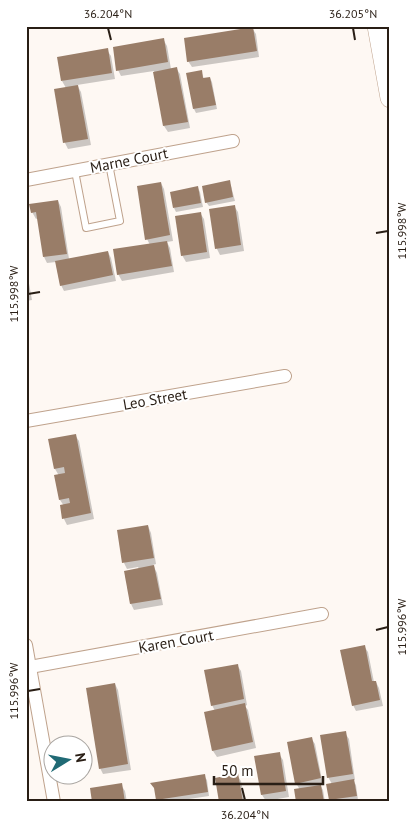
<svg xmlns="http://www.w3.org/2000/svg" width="416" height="828" viewBox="0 0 416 828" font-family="'PT Sans',sans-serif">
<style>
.shadow{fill:#0003}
.building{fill:#997d68}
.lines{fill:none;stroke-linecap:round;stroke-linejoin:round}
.service-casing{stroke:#bfa28c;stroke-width:8}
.minor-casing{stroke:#bfa28c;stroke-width:14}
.primary-casing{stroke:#bfa28c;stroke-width:20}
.service{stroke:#fff;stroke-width:6}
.minor{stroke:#fff;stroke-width:12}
.primary{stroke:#fff;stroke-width:19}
.ticks{fill:none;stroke:#291e15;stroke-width:2}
.labels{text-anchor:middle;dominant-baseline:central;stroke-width:4;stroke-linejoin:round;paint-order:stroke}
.street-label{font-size:15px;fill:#291e15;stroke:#fff}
.neatline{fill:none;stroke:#291e15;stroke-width:2}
.ticks-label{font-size:12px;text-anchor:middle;fill:#291e15}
</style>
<rect width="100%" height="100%" fill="#fef8f3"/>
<g class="shadow">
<polygon points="252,28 256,34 259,57 192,67 188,61"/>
<polygon points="163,39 167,46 171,69 176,68 180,74 190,128 168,132 164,126 154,71 121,76 118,70"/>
<polygon points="107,50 111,56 115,79 77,85 81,92 91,145 68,149 65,143 55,90 66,88 62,81"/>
<polygon points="201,71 204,79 210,78 212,82 217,109 196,113 194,109 187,74"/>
<polygon points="229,182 231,186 235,201 209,206 206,202"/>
<polygon points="161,183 164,189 173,241 167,242 170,248 174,272 122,281 118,274 150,245 147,239"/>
<polygon points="198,188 200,192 203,207 176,212 174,208"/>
<polygon points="58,201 61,207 69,259 108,252 111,258 116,281 64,291 61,285 56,262 47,263 44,257 38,218 36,219 32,212"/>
<polygon points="234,206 238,212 244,251 220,255 217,249 211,210"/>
<polygon points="200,213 204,219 210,258 186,262 182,255"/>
<polygon points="26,267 32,300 26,301"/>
<polygon points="75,435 79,441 94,519 67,525 64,519 64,506 60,500 56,476 58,475 58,474 55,469 50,440"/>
<polygon points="148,526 151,533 156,564 153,565 157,573 163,605 134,610 131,604 125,572 139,569 138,567 127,569 124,563"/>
<polygon points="364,646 368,652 374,682 376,682 379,688 383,706 356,711 353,705"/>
<polygon points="237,665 241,671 247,705 245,706 248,710 256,748 217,757 213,751 215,711 212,705"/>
<polygon points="115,684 118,690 131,770 103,774 100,768"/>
<polygon points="345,733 349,739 355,780 353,780 356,785 358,800 346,802 331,802 328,785 332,784 328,777"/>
<polygon points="311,738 315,744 323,785 320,785 323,790 325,802 298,802 300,790 296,783"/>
<polygon points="279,754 283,760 289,797 266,801 262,795"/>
<polygon points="237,775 241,781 245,802 221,802"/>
<polygon points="204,776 207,780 209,796 169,802 159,802 157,799"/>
<polygon points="121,785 125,791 127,802 94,802"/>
</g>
<g class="building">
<polygon points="253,27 257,51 187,62 184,38"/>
<polygon points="164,38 168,62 116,71 113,47"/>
<polygon points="108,48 112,73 61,81 57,57"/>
<polygon points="177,67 188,122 163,126 153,72"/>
<polygon points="202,70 203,78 210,77 216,105 193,109 186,73"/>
<polygon points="78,85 88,139 63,143 54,89"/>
<polygon points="230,180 233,197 205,203 202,186"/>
<polygon points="161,182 170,235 145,240 137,186"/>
<polygon points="198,186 201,203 173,208 170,192"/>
<polygon points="58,200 67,254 43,257 36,212 31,213 29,204"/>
<polygon points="235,205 241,245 215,249 209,209"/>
<polygon points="201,212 207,252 181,256 175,216"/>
<polygon points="167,241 172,266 117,275 113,249"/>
<polygon points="108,251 113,275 60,286 55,261"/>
<polygon points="76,434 91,513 62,519 60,505 70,503 69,498 59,500 54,475 65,473 64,467 54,469 48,439"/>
<polygon points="148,525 154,558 122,563 117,530"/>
<polygon points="154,565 161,599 130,604 124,571"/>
<polygon points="365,645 372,681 376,681 380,700 352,706 340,650"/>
<polygon points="238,664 244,699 211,706 204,670"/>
<polygon points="115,683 128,764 99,769 86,688"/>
<polygon points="245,703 253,742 212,751 204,712"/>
<polygon points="346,731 353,774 327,778 320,735"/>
<polygon points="312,737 321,778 295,784 287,742"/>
<polygon points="280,752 286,791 261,795 254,756"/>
<polygon points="238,773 243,802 219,802 215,778"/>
<polygon points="205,774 208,792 156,800 154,788 150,783"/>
<polygon points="354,779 357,796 329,800 326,784"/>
<polygon points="122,783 125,802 92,802 90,788"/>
<polygon points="321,785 324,802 296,802 294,789"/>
</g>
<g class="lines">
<defs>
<polyline id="service" points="75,171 86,228 120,221 109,164"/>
<g id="minor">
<polyline points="26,180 233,141"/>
<polyline points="26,421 285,376"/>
<polyline points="26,645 54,802"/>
<polyline points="30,667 322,614"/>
</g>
<polyline id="primary" points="377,26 390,98"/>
</defs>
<use href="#service" class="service-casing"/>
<use href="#minor" class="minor-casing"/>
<use href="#primary" class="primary-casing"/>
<use href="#service" class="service"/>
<use href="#minor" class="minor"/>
<use href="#primary" class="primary"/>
</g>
<path class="ticks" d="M108,28l3,12M353,28l2,12M376,233l12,-2M28,294l12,-2M376,630l12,-3M28,691l12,-2M242,788l3,12"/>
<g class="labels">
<g class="street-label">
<text transform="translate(129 160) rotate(-11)">Marne Court</text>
<text transform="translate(155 399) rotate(-10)">Leo Street</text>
<text transform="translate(176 641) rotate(-10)">Karen Court</text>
</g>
</g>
<rect width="416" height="828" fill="none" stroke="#ffffff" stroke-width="55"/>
<g transform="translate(68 760) rotate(80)"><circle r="24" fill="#ffffff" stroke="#a9a5a1"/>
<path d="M0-4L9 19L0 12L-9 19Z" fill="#206a75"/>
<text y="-8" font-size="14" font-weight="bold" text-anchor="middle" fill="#291e15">N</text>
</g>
<path d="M214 776v8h109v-8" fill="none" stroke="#291e15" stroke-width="2.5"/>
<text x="221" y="776" font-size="15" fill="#291e15" stroke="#ffffff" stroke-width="4" paint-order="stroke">50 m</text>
<rect x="28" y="28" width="360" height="772" class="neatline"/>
<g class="ticks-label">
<text x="108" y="18">36.204°N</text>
<text x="353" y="18">36.205°N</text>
<text transform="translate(402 231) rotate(-90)" y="4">115.998°W</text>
<text transform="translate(14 294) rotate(-90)" y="4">115.998°W</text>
<text transform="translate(402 627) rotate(-90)" y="4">115.996°W</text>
<text transform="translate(14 691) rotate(-90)" y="4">115.996°W</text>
<text x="245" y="819">36.204°N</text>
</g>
</svg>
